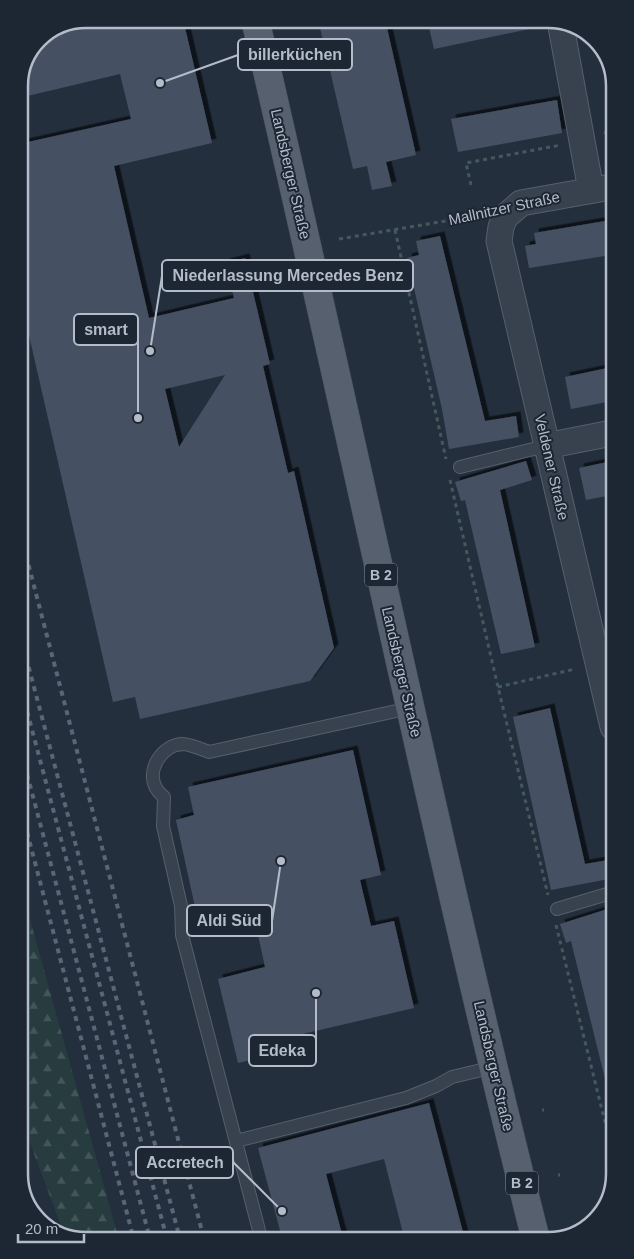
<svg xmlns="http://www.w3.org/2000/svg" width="634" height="1259" viewBox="0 0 634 1259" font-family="Arial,sans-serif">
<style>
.forest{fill:url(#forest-firs)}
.building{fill:#455162;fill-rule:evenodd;filter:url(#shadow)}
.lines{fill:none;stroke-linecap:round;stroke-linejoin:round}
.service-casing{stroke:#565f6c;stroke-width:14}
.minor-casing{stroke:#565f6c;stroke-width:27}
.primary-casing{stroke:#414a57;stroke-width:29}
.path{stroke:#44595c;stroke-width:3;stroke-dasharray:4 4;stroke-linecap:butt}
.service{stroke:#38414e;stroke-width:12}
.minor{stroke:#38414e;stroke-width:25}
.primary{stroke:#56606e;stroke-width:28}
.rail{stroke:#5a6575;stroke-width:4;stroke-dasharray:5 5;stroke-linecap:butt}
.labels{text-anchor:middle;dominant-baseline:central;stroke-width:4;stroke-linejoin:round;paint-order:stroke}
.shield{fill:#1d2633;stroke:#878f9c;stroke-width:1}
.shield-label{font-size:14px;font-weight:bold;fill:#b4bcc9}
.street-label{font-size:15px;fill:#b4bcc9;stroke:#1d2633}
.rim{fill:none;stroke:#b4bcc9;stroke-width:2.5}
.leader{fill:none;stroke:#b4bcc9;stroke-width:2}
.callout-dot{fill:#b4bcc9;stroke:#1d2633;stroke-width:2}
.callout{fill:#1d2633;stroke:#b4bcc9;stroke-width:2}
.callout-label{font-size:16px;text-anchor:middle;font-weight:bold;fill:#b4bcc9}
</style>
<defs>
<pattern id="forest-firs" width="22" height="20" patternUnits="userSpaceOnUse" patternTransform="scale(1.25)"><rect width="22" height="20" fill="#263c3f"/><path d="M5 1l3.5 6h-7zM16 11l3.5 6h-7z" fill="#435659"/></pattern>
<filter id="shadow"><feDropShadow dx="4.5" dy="-4.5" stdDeviation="0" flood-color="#0009"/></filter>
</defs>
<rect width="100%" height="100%" fill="#242f3e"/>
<polygon class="forest" points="22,891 119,1240 81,1240 64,1234 23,1124"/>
<g class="building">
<path d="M85,19h98l29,124 -98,23 35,152 85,-20 -9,-35 20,-5 25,106 -7,2 25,107 6,-2 40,177 -24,33 -170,38 -5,-22 -22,5 -93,-406 -1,-152 112,-25 -11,-45 -101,24v-17l19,-43zM225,375l-46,72 -14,-58z"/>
<polygon points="318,19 385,19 416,155 386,162 392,186 372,190 367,166 353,169"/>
<polygon points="427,19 538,19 539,27 434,49"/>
<polygon points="557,100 562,133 458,152 451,119"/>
<polygon points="611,220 611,255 529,268 525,246 536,244 534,233"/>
<polygon points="440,236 485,421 516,416 519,437 449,449 442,409 407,258 419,255 416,241"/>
<polygon points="612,367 612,401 571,409 565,377"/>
<polygon points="526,461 532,480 500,490 535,647 501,654 465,500 461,501 455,482"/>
<polygon points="612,461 612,495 586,500 579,468"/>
<polygon points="550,708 585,864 614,859 614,878 551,890 513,717"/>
<polygon points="353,750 381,875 360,880 371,926 394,921 414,1008 294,1036 297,1049 238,1063 218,979 265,967 255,921 223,928 219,911 197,916 176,820 194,815 188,787"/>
<polygon points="614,907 614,928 605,931 614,973 615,1090 608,1091 571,941 566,943 560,924"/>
<polygon points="429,1103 464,1236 404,1237 384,1159 326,1174 343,1238 282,1238 258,1148"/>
</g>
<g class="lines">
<defs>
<g id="service">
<polyline points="460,467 546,446"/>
<polyline points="557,909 614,892"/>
<polyline points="236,1141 406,1098 436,1086 452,1077 494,1067"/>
<path d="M261,1238l-79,-303 -1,-29 -18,-80 1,-29c-3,-3 -6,-5 -8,-9 -10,-18 6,-43 26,-44 8,0 19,5 27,8l201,-44"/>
</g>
<g id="minor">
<polyline points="560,21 591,190"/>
<polyline points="611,187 521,203 505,217 501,227 499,241 613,727"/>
<polyline points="546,446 612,433"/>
</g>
<path id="primary" d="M255,19c95,405 178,813 280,1217"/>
</defs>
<use href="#service" class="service-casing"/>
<use href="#minor" class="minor-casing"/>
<use href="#primary" class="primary-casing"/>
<g class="path">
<polyline points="604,133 611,131"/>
<polyline points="471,185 466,163 561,145"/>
<polyline points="395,230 446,459"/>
<polyline points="339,239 481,215"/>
<polyline points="450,480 498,687 548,895"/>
<polyline points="498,687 575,669"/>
<polyline points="556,925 615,1162"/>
<polyline points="542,1110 544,1110"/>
<polyline points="558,1175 560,1175"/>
</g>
<use href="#service" class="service"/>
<use href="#minor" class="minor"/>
<use href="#primary" class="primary"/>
<g class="rail">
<polyline points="21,536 204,1239"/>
<polyline points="21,638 180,1239"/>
<polyline points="22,692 167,1239"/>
<polyline points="22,755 150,1239"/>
<polyline points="22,813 134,1240"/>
<polyline points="24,1194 27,1204"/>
</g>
</g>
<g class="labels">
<g class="shield">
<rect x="365" y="563.5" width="32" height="23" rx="4"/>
<rect x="506" y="1171.5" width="32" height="23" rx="4"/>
</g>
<g class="shield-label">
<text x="381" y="575">B 2</text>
<text x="522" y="1183">B 2</text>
</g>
<g class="street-label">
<text transform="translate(291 174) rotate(77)">Landsberger Straße</text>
<text transform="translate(504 208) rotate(-12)">Mallnitzer Straße</text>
<text transform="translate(552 467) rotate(77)">Veldener Straße</text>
<text transform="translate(402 672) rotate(77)">Landsberger Straße</text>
<text transform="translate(494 1066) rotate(77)">Landsberger Straße</text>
</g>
</g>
<path d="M0 0H634V1259H0ZM86 28H548A58 58 0 0 1 606 86V1174A58 58 0 0 1 548 1232H86A58 58 0 0 1 28 1174V86A58 58 0 0 1 86 28Z" fill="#1d2633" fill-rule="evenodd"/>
<path class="rim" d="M86 28H548A58 58 0 0 1 606 86V1174A58 58 0 0 1 548 1232H86A58 58 0 0 1 28 1174V86A58 58 0 0 1 86 28Z"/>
<path class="leader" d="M160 83L238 55M150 351L162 276M138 418L138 329M281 861L272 921M316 993L316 1051M282 1211L233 1162"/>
<g class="callout-dot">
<circle cx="160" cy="83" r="5"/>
<circle cx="150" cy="351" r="5"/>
<circle cx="138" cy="418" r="5"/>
<circle cx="281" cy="861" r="5"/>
<circle cx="316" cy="993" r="5"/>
<circle cx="282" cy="1211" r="5"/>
</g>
<g class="callout">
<rect x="238" y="39" width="114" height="31" rx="5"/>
<rect x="162" y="260" width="251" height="31" rx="5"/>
<rect x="74" y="314" width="64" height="31" rx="5"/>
<rect x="187" y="905" width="85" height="31" rx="5"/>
<rect x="249" y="1035" width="67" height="31" rx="5"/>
<rect x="136" y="1147" width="97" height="31" rx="5"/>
</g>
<g class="callout-label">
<text x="295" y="60">billerküchen</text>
<text x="288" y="281">Niederlassung Mercedes Benz</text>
<text x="106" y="335">smart</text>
<text x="229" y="926">Aldi Süd</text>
<text x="282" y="1056">Edeka</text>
<text x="185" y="1168">Accretech</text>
</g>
<path d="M18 1234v8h66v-8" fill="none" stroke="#b4bcc9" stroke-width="2.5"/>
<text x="25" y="1234" font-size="15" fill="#b4bcc9" stroke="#1d2633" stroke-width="4" paint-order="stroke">20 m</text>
</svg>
